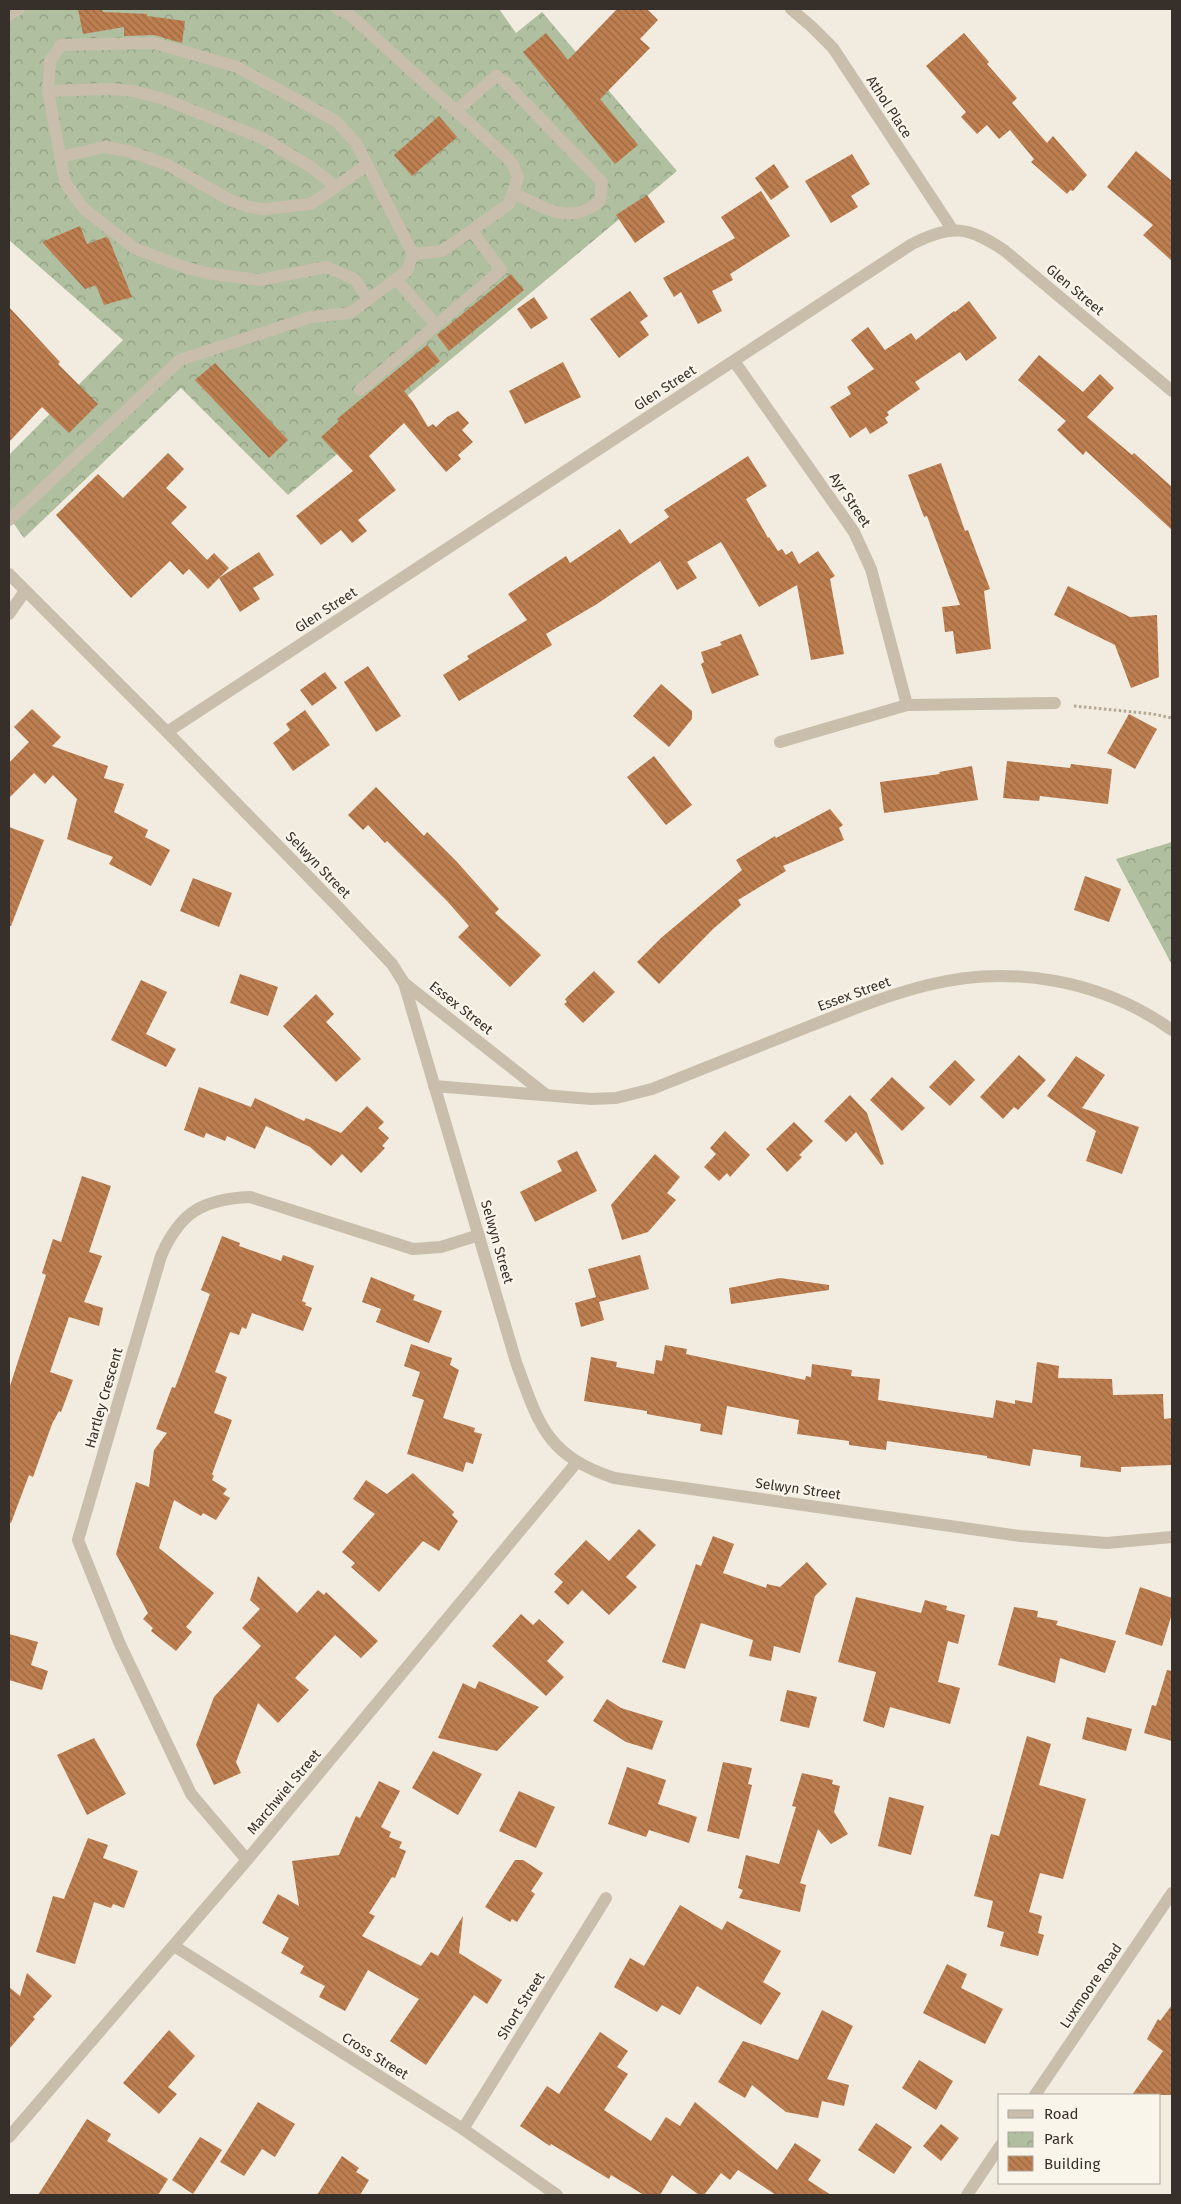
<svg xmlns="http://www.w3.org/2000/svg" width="1181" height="2204" viewBox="0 0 1181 2204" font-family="'Fira Sans',sans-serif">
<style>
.park{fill:url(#park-crowns)}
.building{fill:url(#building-back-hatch)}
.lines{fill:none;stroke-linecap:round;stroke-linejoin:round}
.path{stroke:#b4a895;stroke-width:3;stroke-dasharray:2.5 2.5;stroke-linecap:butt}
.service{stroke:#c8beab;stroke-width:12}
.minor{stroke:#c8beab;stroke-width:12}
.tertiary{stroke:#c8beab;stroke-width:12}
.labels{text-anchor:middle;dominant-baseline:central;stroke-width:4.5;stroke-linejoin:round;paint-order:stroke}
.street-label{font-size:14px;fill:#37302a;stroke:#f9f5eb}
</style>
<defs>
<pattern id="park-crowns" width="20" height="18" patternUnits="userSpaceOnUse" patternTransform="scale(1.25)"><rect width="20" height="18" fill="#afbf9f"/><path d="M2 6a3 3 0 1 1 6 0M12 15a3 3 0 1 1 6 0" fill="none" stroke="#8f9c82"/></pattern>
<pattern id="building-back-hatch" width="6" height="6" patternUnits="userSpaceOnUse" patternTransform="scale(1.25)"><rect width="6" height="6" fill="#bd7e50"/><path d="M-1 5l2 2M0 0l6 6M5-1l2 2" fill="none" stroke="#9a6843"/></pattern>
</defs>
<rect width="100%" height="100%" fill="#f1ecdf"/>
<g class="park">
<polygon points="9,9 499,9 516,33 542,12 677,171 288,495 181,388 24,538 9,517 9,455 123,340 9,240"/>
<polygon points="1172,842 1172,965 1116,859"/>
</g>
<g class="building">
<polygon points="78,9 102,9 103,12 147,14 147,16 185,21 182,43 154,35 124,36 124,27 83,34"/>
<polygon points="617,9 647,9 658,20 640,39 650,48 600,99 638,145 615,164 523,52 546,33 568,60"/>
<polygon points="964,33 989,62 987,64 1017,98 1012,103 1047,143 1053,136 1087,175 1073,191 1070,190 1067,194 1031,162 1034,159 1010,130 999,139 987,125 977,134 961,117 966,112 926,66"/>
<polygon points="439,116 457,137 412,176 394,155"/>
<polygon points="1136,151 1172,181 1172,261 1143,235 1153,225 1107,187"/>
<polygon points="852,154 870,184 851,196 858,207 831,223 805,181"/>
<polygon points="774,164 789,187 771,200 755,178"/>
<polygon points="761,191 790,236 730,274 733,280 712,291 722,311 698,324 681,292 674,297 663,278 735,238 721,217"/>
<polygon points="647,195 665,222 635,243 616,215"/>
<polygon points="80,226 87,244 106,237 109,239 132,297 104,305 96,285 85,289 42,242"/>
<polygon points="511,274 524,290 449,351 437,335"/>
<polygon points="630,291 648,316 640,322 649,335 619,358 590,319"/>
<polygon points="534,297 548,318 531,329 517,309"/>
<polygon points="969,301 997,338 966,361 960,352 915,382 920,389 887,412 889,415 885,418 888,423 870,434 866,427 850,438 830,407 851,394 847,387 874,369 851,340 868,327 885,350 911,333 916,340 954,311 955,312"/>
<polygon points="9,307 60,362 58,364 98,404 69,433 42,407 9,442"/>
<polygon points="427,345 440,361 404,391 413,402 428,427 433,424 436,427 447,417 458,411 469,423 462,430 473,442 458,455 461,459 446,472 404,423 369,456 396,490 358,520 367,531 352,543 341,530 321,545 296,516 353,471 321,437 339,421 337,419"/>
<polygon points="1039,355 1083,392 1100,374 1114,388 1087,417 1132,455 1134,453 1172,487 1172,530 1086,451 1083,455 1057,430 1066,421 1018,380"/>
<polygon points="563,362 581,397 525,424 509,391"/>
<polygon points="215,363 288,440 269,458 195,380"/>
<polygon points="168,453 184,469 166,488 187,507 171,523 207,560 214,553 229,568 208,589 189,569 183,575 170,561 131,598 56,515 98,474 123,498"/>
<polygon points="748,456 767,486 746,499 768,538 769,537 778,551 782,549 786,555 792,551 799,564 818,551 835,576 830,579 844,654 811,660 797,585 759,607 721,542 687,562 697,578 677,590 660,561 597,604 546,634 552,645 459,701 443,675 469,659 467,656 527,620 508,594 566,556 570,563 620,529 630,544 669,517 664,510"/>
<polygon points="941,463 965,531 968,530 990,589 984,591 991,649 956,654 953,631 945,632 942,607 960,605 927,516 924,517 908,475"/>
<polygon points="259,552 274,575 253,588 260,599 240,612 219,578"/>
<polygon points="1068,586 1130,617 1157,615 1159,677 1131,688 1115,645 1054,615"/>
<polygon points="741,634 759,675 712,694 701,664 704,662 701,652 722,645 720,642"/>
<polygon points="368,666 401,716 376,732 344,682"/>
<polygon points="325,672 337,688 312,706 300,690"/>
<polygon points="661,684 692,711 692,719 669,747 633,716"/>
<polygon points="32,709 61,737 52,746 108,766 104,778 124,784 114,812 148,830 145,837 170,850 151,886 109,864 113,857 67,839 77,799 53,775 45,784 34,773 9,798 9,763 29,742 14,727"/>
<polygon points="305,710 330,745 293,771 273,743 290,730 286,724"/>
<polygon points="1129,714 1157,729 1135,769 1107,753"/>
<polygon points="654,756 692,805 666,825 627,777"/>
<polygon points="1007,761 1070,768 1071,764 1112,769 1108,804 1040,796 1039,801 1003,798"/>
<polygon points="972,766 978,800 884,813 880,782 940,774 939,772"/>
<polygon points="376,787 424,836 427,832 457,862 499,909 495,913 541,955 510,987 458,937 469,926 447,901 387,841 385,843 368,825 363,830 348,815"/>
<polygon points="830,809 843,825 839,828 844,840 783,866 786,871 738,900 741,905 713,929 659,984 637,962 661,938 742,870 736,860 775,836 776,838"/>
<polygon points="9,827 44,840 11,926 9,926"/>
<polygon points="1085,876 1121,889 1109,922 1074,910"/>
<polygon points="193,878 232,893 219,927 180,911"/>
<polygon points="594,971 615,992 583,1023 564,1004 567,1002 565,999"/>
<polygon points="240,974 278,987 268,1016 230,1003"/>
<polygon points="141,980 167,992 146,1034 176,1049 166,1067 111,1040"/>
<polygon points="316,994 334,1014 326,1022 361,1059 336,1082 283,1026"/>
<polygon points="1019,1055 1046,1080 1018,1110 1014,1107 1003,1119 980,1097"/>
<polygon points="1076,1056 1105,1075 1082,1108 1139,1127 1122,1174 1086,1161 1096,1131 1047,1096"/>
<polygon points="955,1060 975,1080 950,1106 929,1087"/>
<polygon points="892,1077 925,1108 902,1131 870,1100"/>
<polygon points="199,1087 251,1107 255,1098 304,1121 306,1118 341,1133 367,1106 384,1122 378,1128 389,1138 382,1146 385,1148 361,1173 342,1154 331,1166 310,1147 266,1126 255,1149 227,1136 225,1141 206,1133 204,1138 184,1130"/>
<polygon points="850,1095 867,1113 884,1164 881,1165 856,1132 846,1142 824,1121"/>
<polygon points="794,1122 813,1141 799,1155 802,1157 787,1172 766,1149"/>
<polygon points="725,1131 750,1155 730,1177 727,1173 719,1181 704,1167 716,1154 710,1148"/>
<polygon points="577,1151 597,1191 535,1222 520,1192 562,1171 557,1161"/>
<polygon points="655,1154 680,1177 667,1193 676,1200 648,1232 622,1240 611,1205"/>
<polygon points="82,1176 111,1186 89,1252 102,1256 84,1302 103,1308 99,1326 69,1317 50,1372 73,1380 61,1412 59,1411 52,1424 33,1477 29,1475 11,1523 9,1522 9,1389 46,1275 42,1273 53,1239 61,1242"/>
<polygon points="222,1236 240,1243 239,1246 281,1261 283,1255 314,1266 302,1301 306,1303 305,1305 312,1308 303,1331 252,1313 246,1329 242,1327 239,1335 230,1332 215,1372 227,1377 214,1413 232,1420 212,1474 214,1476 212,1480 227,1489 223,1494 230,1498 216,1520 203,1513 201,1516 174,1500 159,1548 214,1593 186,1627 192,1632 176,1651 151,1631 153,1628 143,1619 148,1613 116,1554 136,1482 149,1487 154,1450 167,1433 156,1429 172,1387 175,1388 210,1294 201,1290"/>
<polygon points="640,1255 649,1289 599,1302 604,1320 581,1327 575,1303 596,1297 588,1269"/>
<polygon points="371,1277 415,1295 413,1300 442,1311 429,1343 376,1322 381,1309 362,1302"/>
<polygon points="780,1278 829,1285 829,1290 731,1304 729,1288"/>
<polygon points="411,1344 452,1358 450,1365 459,1370 443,1418 475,1428 474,1432 482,1434 473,1464 466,1462 463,1472 407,1454 424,1400 412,1396 420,1372 404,1366"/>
<polygon points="665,1345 687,1349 686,1354 805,1380 806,1376 811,1377 812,1364 852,1370 851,1376 880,1379 878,1400 993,1418 996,1400 1015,1404 1015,1400 1032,1403 1037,1362 1059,1366 1058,1378 1112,1379 1113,1395 1163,1394 1164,1419 1172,1418 1172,1465 1121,1467 1121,1472 1080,1467 1081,1456 1033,1449 1030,1466 987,1458 987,1456 887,1441 886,1450 849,1445 849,1441 797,1434 799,1420 727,1406 722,1435 700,1431 701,1424 647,1414 647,1411 584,1401 591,1357 617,1362 616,1367 654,1374 656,1360 662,1361"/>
<polygon points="413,1473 454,1512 452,1515 458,1521 439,1551 423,1541 379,1592 351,1567 355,1563 342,1552 375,1514 353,1499 366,1480 387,1494"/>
<polygon points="639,1529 656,1545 626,1577 637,1587 609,1615 582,1590 568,1605 554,1592 563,1582 554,1574 586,1540 609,1561"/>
<polygon points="713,1536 734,1544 723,1573 766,1588 767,1584 780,1587 807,1562 827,1584 815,1596 800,1653 774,1646 771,1661 749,1656 753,1640 701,1623 685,1669 662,1662 696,1564 701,1566"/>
<polygon points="258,1576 297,1613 318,1590 324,1595 326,1592 378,1641 361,1658 335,1635 295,1678 309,1690 278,1723 258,1703 236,1762 241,1773 214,1785 196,1745 214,1697 261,1646 242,1628 260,1609 250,1600"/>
<polygon points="1140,1587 1172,1598 1172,1614 1162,1646 1125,1634"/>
<polygon points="856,1597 921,1613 925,1600 947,1606 946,1610 965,1615 958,1644 948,1641 938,1682 960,1688 950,1724 890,1707 884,1728 863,1721 876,1672 838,1662"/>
<polygon points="1014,1607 1038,1611 1037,1617 1058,1621 1056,1625 1116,1641 1105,1673 1060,1658 1055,1683 998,1665"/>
<polygon points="521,1614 533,1625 539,1619 564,1642 547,1661 564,1677 546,1696 492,1646"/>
<polygon points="9,1634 38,1642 31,1665 48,1671 42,1690 9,1680"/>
<polygon points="1167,1670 1172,1671 1172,1741 1144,1733 1152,1705 1156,1706"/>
<polygon points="479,1681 539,1707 497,1751 438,1738 463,1683 475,1689"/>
<polygon points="787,1690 817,1697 809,1728 780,1721"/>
<polygon points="607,1699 621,1708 663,1721 652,1750 626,1742 593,1721"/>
<polygon points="1087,1717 1132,1729 1126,1751 1082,1739"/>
<polygon points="1027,1736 1051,1744 1039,1785 1086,1799 1063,1879 1040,1873 1029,1912 1042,1916 1038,1933 1044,1935 1038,1956 1000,1946 1004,1932 987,1927 993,1901 974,1896 991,1834 999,1836"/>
<polygon points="94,1738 126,1794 87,1815 57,1755"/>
<polygon points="433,1751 482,1774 458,1815 412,1788"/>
<polygon points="723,1762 752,1768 748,1784 752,1785 739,1839 707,1831"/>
<polygon points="627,1767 666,1780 658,1804 697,1817 689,1843 649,1830 646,1837 608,1824"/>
<polygon points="802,1773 833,1780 832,1784 840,1786 834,1812 848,1834 831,1844 818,1829 800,1883 806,1885 800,1912 739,1898 743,1890 738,1888 746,1855 779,1864 796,1807 792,1806"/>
<polygon points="379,1781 400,1791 381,1827 391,1832 389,1837 402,1842 399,1848 406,1851 395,1878 392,1877 369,1913 375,1916 362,1936 421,1966 431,1952 438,1956 463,1916 459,1953 502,1980 487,2004 474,1995 426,2065 390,2041 419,1999 368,1970 345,2011 319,1997 325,1986 300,1973 304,1966 281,1953 289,1938 262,1923 278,1894 299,1906 292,1861 339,1855 356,1816 360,1818"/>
<polygon points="519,1791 555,1807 536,1848 499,1831"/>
<polygon points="889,1797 924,1806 911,1855 878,1846"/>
<polygon points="88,1838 108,1845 103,1858 138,1871 124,1908 113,1904 111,1908 94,1902 75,1964 36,1952 53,1896 64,1899"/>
<polygon points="515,1860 523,1860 543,1873 531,1891 535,1894 517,1922 512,1919 510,1922 485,1907"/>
<polygon points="680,1905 722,1930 727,1921 781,1951 763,1982 781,1993 761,2025 697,1986 680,2015 662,2005 657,2012 614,1987 630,1958 644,1966"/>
<polygon points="947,1964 967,1974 961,1988 1003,2009 985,2044 923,2013"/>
<polygon points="27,1973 52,1996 33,2017 35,2019 9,2049 9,1987 20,1996"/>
<polygon points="1172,2005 1172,2095 1132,2095 1163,2051 1147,2039 1158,2019 1160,2021"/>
<polygon points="822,2010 853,2026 827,2079 849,2085 844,2106 822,2101 818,2118 786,2112 752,2085 745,2098 718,2082 743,2041 798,2060"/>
<polygon points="169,2030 195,2056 168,2087 177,2094 159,2114 123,2083"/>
<polygon points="600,2032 628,2051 617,2067 628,2074 604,2110 651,2141 666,2117 680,2126 695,2102 777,2170 795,2143 821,2160 808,2180 831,2195 776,2195 738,2170 730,2180 721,2173 704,2195 699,2195 672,2175 660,2195 644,2195 611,2175 609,2179 551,2144 550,2146 520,2126 547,2086 559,2094"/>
<polygon points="919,2060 953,2081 936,2110 902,2088"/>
<polygon points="258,2102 295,2124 275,2157 262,2149 244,2176 220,2162"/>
<polygon points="87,2119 111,2134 107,2141 168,2179 158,2195 38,2195"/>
<polygon points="876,2123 912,2147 894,2174 858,2150"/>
<polygon points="941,2124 959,2138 941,2161 923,2146"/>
<polygon points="200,2137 222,2150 193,2194 172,2180"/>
<polygon points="342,2156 359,2168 356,2172 369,2180 360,2195 317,2195"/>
</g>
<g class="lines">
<polyline class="path" points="1074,706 1153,714 1172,718"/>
<g class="service">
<polyline points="337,9 349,14 500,151 512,163 518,177 509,204 442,251 413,254"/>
<polyline points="9,15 19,9"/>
<polyline points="48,91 109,89 133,91 161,98 264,139 311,167 336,187"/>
<path d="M456,111l40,-35 9,6 97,100 -2,19c-30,26 -57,6 -87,-8"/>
<polyline points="60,157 105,147 128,151 168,165 230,200 249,207 264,209 311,204 367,165"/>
<polyline points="396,279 436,325"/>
<polyline points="360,390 501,270 472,231"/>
<polyline points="9,520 180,360 311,317 350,313 407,271 413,254 356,143 336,121 237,67 154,43 61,45 50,61 48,91 65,182 84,209 134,248 184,267 206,273 260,280 326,267 355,279 368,300"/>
</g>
<g class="minor">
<polyline points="791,9 812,27 833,48 952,229"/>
<polyline points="734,361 854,532 871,569 907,705 780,742"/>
<polyline points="907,705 1055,703"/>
<path d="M167,732l745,-488c40,-20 56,-18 93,7l167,140"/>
<polyline points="404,983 545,1094"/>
<path d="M434,1086l157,13 25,-1 36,-9c53,-21 106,-42 158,-63 39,-15 77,-31 118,-41 83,-21 174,-5 244,45"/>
<path d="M247,1860l-56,-66 -72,-152 -41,-102 83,-284c19,-44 42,-57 89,-59l163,52 28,-2 38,-12"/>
<polyline points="174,1946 463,2129 557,2195"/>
<polyline points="1035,2095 1172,1893"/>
<polyline points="463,2129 606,1898"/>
<polyline points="9,2137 247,1860 577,1462"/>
<polyline points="967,2195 1000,2146"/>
</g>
<g class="tertiary">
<path d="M9,574l158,158 171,175 54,57 12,19 112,379c23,63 30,93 98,116l406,58 87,7 65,-6"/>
<polyline points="9,614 25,591"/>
</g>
</g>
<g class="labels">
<g class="street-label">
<text transform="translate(889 107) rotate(57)">Athol Place</text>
<text transform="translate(1075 290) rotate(40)">Glen Street</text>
<text transform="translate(665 388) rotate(-33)">Glen Street</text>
<text transform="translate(850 500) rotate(56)">Ayr Street</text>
<text transform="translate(326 610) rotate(-33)">Glen Street</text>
<text transform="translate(318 865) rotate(46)">Selwyn Street</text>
<text transform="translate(854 994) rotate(-20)">Essex Street</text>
<text transform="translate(461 1008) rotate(38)">Essex Street</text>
<text transform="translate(497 1242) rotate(74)">Selwyn Street</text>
<text transform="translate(104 1398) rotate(-74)">Hartley Crescent</text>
<text transform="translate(798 1489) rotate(8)">Selwyn Street</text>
<text transform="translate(284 1792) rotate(-50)">Marchwiel Street</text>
<text transform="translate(1091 1986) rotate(-56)">Luxmoore Road</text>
<text transform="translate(521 2006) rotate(-58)">Short Street</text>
<text transform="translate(375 2056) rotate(32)">Cross Street</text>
</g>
</g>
<rect width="1181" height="2204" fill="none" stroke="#37302a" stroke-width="20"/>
<rect x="998" y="2094" width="162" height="90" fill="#f9f5eb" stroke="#aba69e"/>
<rect x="1008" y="2110" width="25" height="8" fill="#c8beab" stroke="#aba69e"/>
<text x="1044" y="2119" font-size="15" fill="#37302a">Road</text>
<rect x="1008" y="2132" width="25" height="15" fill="url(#park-crowns)" stroke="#aba69e"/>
<text x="1044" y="2144" font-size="15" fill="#37302a">Park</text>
<rect x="1008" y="2156" width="25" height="15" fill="url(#building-back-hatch)" stroke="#aba69e"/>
<text x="1044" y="2169" font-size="15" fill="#37302a">Building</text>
</svg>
